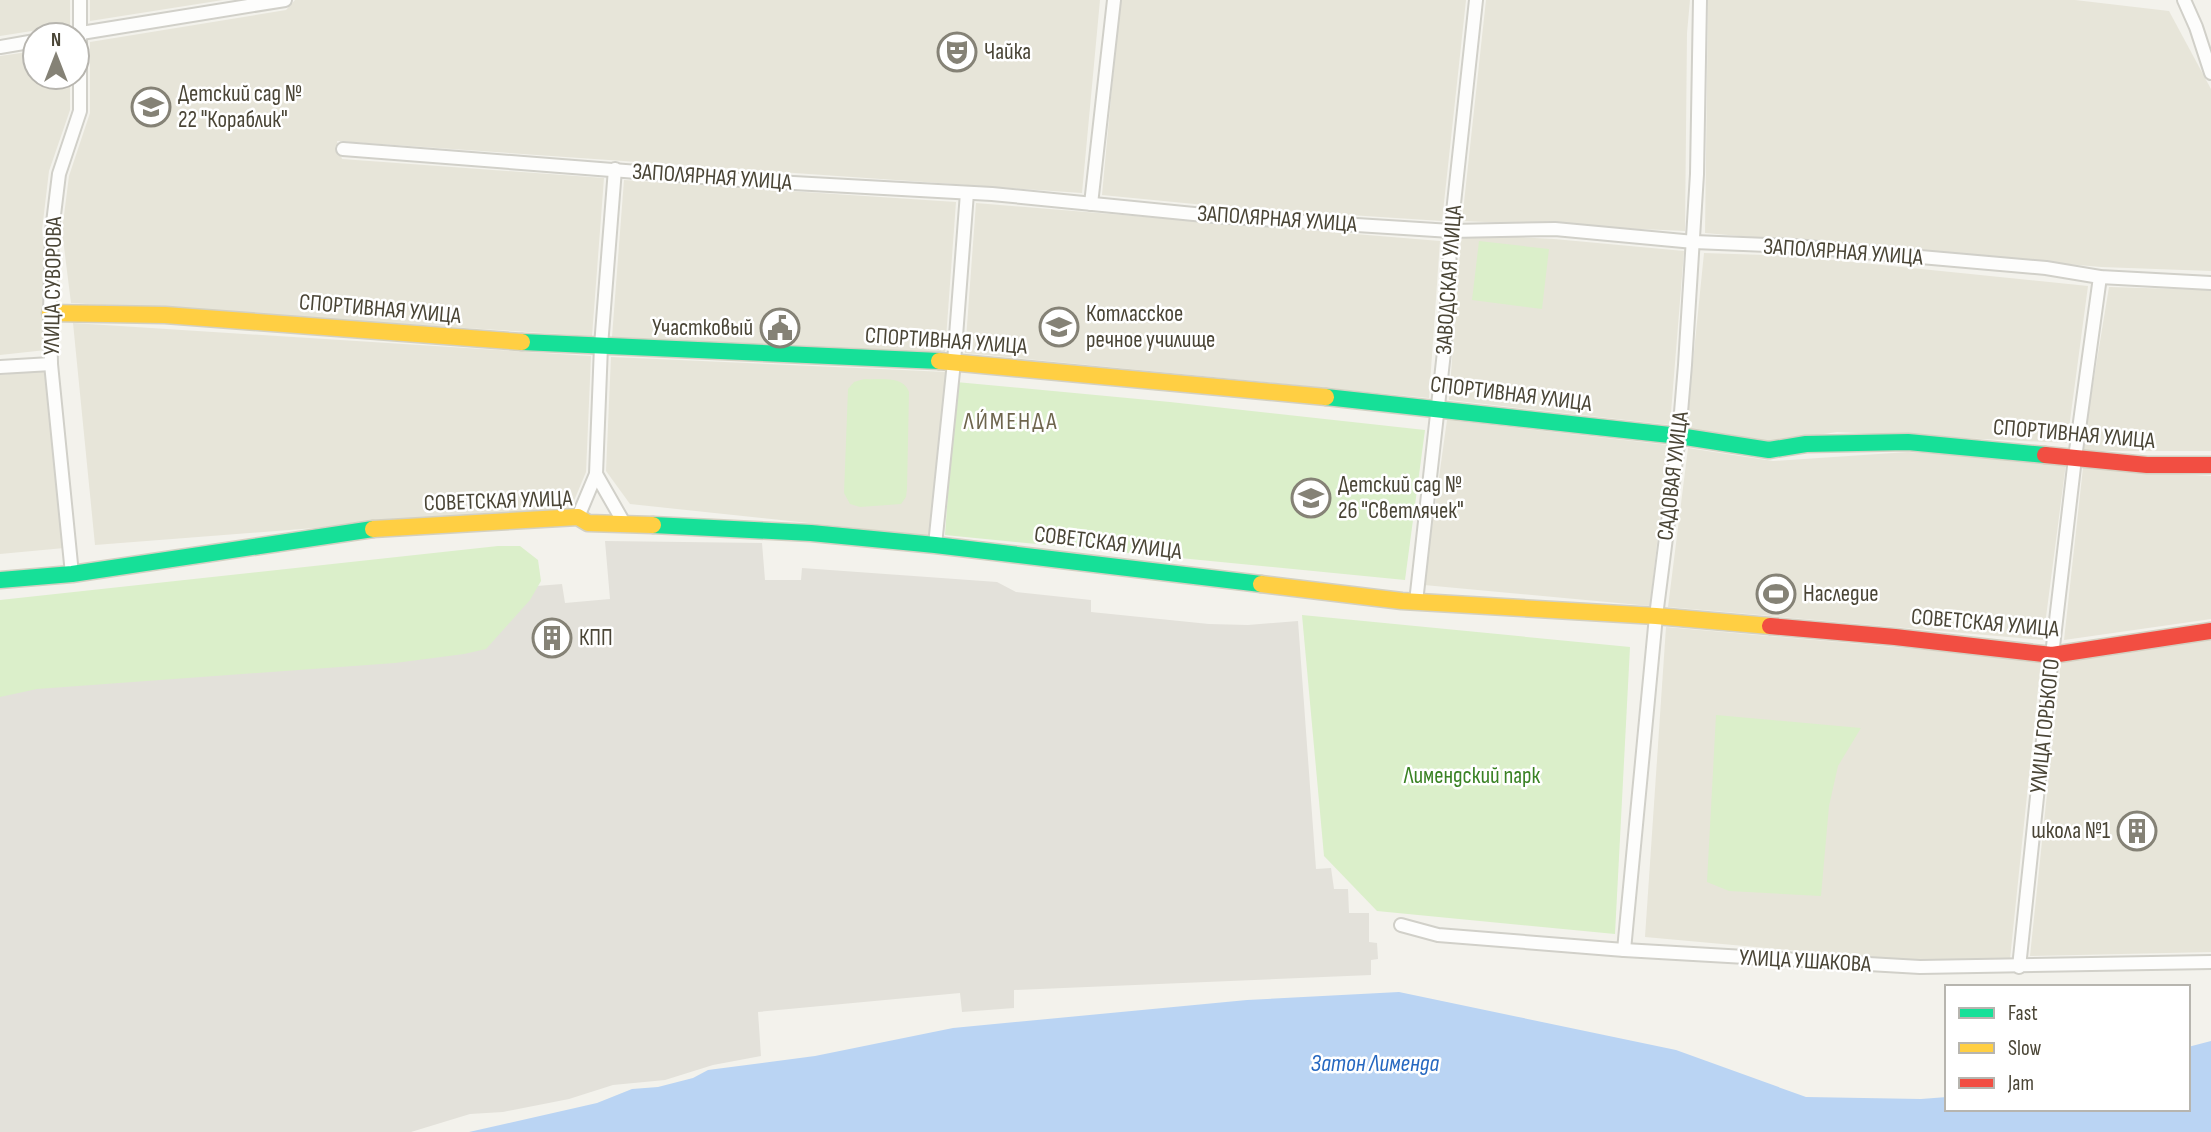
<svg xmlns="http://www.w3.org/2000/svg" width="2211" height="1132" viewBox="0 0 2211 1132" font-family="'Sofia Sans Condensed',sans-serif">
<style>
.residential{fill:#e7e5d9}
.industrial{fill:#e3e1da}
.green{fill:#dbefca}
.water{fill:#bad4f3}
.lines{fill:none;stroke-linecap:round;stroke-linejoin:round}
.street-casing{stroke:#d1d0c9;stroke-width:16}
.fast-casing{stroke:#d3d0c2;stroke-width:19}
.slow-casing{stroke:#d3d0c2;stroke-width:19}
.jam-casing{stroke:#d3d0c2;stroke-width:19}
.street{stroke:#fdfdfc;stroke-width:12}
.fast{stroke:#16e098;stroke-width:16}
.slow{stroke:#ffcf43;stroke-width:16}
.jam{stroke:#f24e42;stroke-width:16}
.labels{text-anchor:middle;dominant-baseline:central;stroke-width:5;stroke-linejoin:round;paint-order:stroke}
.poi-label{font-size:23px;fill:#4a4536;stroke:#fff;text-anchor:start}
.street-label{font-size:23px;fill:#4a4536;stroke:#fff}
.park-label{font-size:23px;fill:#3a8224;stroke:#fff}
.neighbourhood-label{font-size:24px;letter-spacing:2px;fill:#6e654d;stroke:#fff}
.water-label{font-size:24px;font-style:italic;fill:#2668c0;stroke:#fff}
</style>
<rect width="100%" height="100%" fill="#f3f2ec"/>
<g class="residential">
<polygon points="0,0 70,0 70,25 0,36"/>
<polygon points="90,0 223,0 90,21"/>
<polygon points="295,0 1100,0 1082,193 337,141 342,159 604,178 592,336 71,303 62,231 69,176 90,113 90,42 286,10"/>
<polygon points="1120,0 1466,0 1442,221 1215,206 1102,195"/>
<polygon points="1486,0 1690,0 1687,33 1685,231 1462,221"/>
<polygon points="1708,0 2075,0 2169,11 2211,89 2211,271 2101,267 1705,233"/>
<polygon points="35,51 35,77 70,77 70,110 49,171 42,230 55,349 0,355 0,56"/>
<polygon points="624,180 956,202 945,352 612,337"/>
<polygon points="976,203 1440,241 1429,398 965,353"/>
<polygon points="1479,235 1554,239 1684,251 1670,425 1449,400 1461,239"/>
<polygon points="1704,253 1794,256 2088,286 2067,443 1837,432 1767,443 1686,431"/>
<polygon points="2109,287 2211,290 2211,451 2082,451"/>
<polygon points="73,323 591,356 586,472 571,508 95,545"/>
<polygon points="611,357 947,372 930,536 630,504 606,471"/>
<polygon points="56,369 75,547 0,554 0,375"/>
<polygon points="1447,420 1668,445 1650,606 1424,585"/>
<polygon points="1688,448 1773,461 1908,452 2066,463 2043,640 1668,607"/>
<polygon points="2083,468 2211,476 2211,619 2064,640"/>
<polygon points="1666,627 2041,660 2010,959 1921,962 1645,937"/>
<polygon points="2211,640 2211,952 2030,956 2061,660"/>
</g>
<polygon class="industrial" points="605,541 762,543 765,580 801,580 802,568 997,582 1016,592 1091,600 1091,612 1209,624 1248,625 1298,621 1316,869 1331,868 1334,889 1348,889 1349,913 1369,913 1369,942 1377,943 1378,959 1371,960 1371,975 1014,990 1014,1008 962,1012 960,993 758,1012 761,1056 713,1065 665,1080 613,1085 569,1099 503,1112 470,1114 411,1132 0,1132 0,628 562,584 565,603 610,599"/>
<g class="green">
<polygon points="1479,241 1549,249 1542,309 1472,300"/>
<path d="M864,379c15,1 39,-4 45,13l-2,97 -1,8 -5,7 -41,3 -10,-3 -6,-11 4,-104 6,-7z"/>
<polygon points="956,382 1170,402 1425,430 1405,580 945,535"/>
<polygon points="498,546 520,546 538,560 541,581 530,600 486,649 464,654 395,663 37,689 0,697 0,600"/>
<polygon points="1302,615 1630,647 1615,934 1377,911 1324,856"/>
<polygon points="1716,715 1861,728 1838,766 1829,806 1821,896 1729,891 1707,882"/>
</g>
<polygon class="water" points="1399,992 1676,1050 1806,1097 1921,1099 1947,1097 1947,1109 2188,1109 2188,1047 2211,1041 2211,1132 469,1132 597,1103 632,1089 658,1087 693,1078 708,1070 815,1056 953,1028 1247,1000"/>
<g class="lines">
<defs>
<g id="street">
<polyline points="2184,0 2196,27 2211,73"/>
<polyline points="69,35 285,0"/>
<polyline points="0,47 35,41"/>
<polyline points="343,149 740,180 992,194 1214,216 1451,231 1555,229 1694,242 1795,246 2046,268 2100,277 2211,283"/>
<polyline points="1091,204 1114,0"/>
<polyline points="0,367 51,364"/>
<polyline points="596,474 624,523"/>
<polyline points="578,517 596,474 601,346 615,169"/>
<polyline points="935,545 954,362 967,193"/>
<polyline points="72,574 51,364 50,313 52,231 59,174 80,111 80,0"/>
<polyline points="1416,602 1445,343 1451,231 1476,0"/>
<polyline points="1401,925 1438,935 1624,950 1920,967 2211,962"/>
<polyline points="1624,950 1656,616 1679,436 1685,365 1697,174 1700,0"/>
<polyline points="2019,967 2052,655 2075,458 2100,277"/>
</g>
<g id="fast">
<polyline points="522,342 939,361"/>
<polyline points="1326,397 1679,436 1769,450 1806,444 1908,442 2045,455"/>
<polyline points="653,525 811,533 935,545 1261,584"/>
<polyline points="0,580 72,574 373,529"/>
</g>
<g id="slow">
<polyline points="50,313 165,315 522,342"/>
<polyline points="939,361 1326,397"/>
<polyline points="373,529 578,517 588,523 653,525"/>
<polyline points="1261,584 1402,601 1656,616 1770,626"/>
</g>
<g id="jam">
<polyline points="2045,455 2147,465 2211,465"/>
<polyline points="1770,626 1895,637 2052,655 2211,631"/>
</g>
</defs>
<use href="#street" class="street-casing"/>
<use href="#fast" class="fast-casing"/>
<use href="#slow" class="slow-casing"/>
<use href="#jam" class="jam-casing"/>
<use href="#street" class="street"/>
<use href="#fast" class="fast"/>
<use href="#slow" class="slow"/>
<use href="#jam" class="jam"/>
</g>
<defs>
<symbol id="theatre-ring" viewBox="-11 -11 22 22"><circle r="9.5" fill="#fff" stroke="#858276" stroke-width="1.5"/><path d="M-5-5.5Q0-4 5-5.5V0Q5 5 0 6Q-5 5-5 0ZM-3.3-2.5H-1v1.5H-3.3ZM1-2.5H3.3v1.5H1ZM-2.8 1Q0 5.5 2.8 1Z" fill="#858276"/></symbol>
<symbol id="school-ring" viewBox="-11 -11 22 22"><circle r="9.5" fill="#fff" stroke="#858276" stroke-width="1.5"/><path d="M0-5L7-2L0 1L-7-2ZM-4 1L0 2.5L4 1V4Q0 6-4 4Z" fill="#858276"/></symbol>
<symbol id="university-ring" viewBox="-11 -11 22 22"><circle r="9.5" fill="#fff" stroke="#858276" stroke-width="1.5"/><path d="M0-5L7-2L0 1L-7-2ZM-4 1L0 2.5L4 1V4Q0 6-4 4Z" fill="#858276"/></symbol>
<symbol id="civic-ring" viewBox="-11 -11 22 22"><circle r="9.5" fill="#fff" stroke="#858276" stroke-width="1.5"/><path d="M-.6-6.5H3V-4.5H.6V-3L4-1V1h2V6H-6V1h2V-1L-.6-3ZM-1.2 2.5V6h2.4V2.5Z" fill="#858276"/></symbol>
<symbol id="stadium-ring" viewBox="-11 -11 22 22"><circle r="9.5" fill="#fff" stroke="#858276" stroke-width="1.5"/><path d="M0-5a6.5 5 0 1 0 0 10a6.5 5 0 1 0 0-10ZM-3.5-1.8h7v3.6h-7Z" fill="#858276"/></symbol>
<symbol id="building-ring" viewBox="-11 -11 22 22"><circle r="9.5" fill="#fff" stroke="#858276" stroke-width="1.5"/><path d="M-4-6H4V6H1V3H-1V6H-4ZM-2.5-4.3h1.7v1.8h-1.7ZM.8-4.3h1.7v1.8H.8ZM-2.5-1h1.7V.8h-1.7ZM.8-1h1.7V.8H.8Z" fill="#858276"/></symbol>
</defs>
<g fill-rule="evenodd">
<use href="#theatre-ring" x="935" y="30" width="44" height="44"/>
<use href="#school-ring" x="129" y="85" width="44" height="44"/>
<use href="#university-ring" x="1037" y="305" width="44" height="44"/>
<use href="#civic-ring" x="758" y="306" width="44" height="44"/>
<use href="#school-ring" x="1289" y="476" width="44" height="44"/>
<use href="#stadium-ring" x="1754" y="572" width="44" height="44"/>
<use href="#building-ring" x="530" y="616" width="44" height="44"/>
<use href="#building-ring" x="2115" y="809" width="44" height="44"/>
</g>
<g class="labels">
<g class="poi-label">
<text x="984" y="52">Чайка</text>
<text x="178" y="94">Детский сад №<tspan x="178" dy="26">22 "Кораблик"</tspan></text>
<text x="1086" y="314">Котласское<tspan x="1086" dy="26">речное училище</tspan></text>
<text x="753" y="328" text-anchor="end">Участковый</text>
<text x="1338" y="485">Детский сад №<tspan x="1338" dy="26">26 "Светлячек"</tspan></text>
<text x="1803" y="594">Наследие</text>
<text x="579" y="638">КПП</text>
<text x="2110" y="831" text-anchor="end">школа №1</text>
</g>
<g class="street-label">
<text transform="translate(712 177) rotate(4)">ЗАПОЛЯРНАЯ УЛИЦА</text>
<text transform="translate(1277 219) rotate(4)">ЗАПОЛЯРНАЯ УЛИЦА</text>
<text transform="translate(1843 252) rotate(4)">ЗАПОЛЯРНАЯ УЛИЦА</text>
<text transform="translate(1449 280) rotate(-86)">ЗАВОДСКАЯ УЛИЦА</text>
<text transform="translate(53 286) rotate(-89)">УЛИЦА СУВОРОВА</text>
<text transform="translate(380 309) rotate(5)">СПОРТИВНАЯ УЛИЦА</text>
<text transform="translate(946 341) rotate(4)">СПОРТИВНАЯ УЛИЦА</text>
<text transform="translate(1511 394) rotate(7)">СПОРТИВНАЯ УЛИЦА</text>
<text transform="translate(2074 434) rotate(5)">СПОРТИВНАЯ УЛИЦА</text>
<text transform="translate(1673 476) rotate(-83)">САДОВАЯ УЛИЦА</text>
<text transform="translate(498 501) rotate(-2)">СОВЕТСКАЯ УЛИЦА</text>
<text transform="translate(1108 543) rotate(7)">СОВЕТСКАЯ УЛИЦА</text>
<text transform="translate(1985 623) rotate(5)">СОВЕТСКАЯ УЛИЦА</text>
<text transform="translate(2045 726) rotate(-84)">УЛИЦА ГОРЬКОГО</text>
<text transform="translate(1805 961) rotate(3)">УЛИЦА УШАКОВА</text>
</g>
<g class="park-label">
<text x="1472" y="776">Лимендский парк</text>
</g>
<g class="neighbourhood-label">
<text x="1011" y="421">ЛИ́МЕНДА</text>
</g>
<g class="water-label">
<text x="1375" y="1063">Затон Лименда</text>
</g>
</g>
<rect x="1945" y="985" width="245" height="126" fill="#ffffff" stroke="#b7b5af" stroke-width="2"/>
<rect x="1959" y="1008" width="35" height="10" fill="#16e098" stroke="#b7b5af" stroke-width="2"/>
<text x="2008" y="1020" font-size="21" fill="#4a4536">Fast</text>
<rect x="1959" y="1043" width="35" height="10" fill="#ffcf43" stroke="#b7b5af" stroke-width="2"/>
<text x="2008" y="1055" font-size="21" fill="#4a4536">Slow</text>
<rect x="1959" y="1078" width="35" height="10" fill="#f24e42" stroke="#b7b5af" stroke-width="2"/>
<text x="2008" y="1090" font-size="21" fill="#4a4536">Jam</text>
<g transform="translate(56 56)"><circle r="33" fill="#ffffff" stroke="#b7b5af" stroke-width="2"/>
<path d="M0-5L12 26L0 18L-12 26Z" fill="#858276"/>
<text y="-10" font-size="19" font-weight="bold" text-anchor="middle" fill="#4a4536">N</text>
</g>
</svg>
